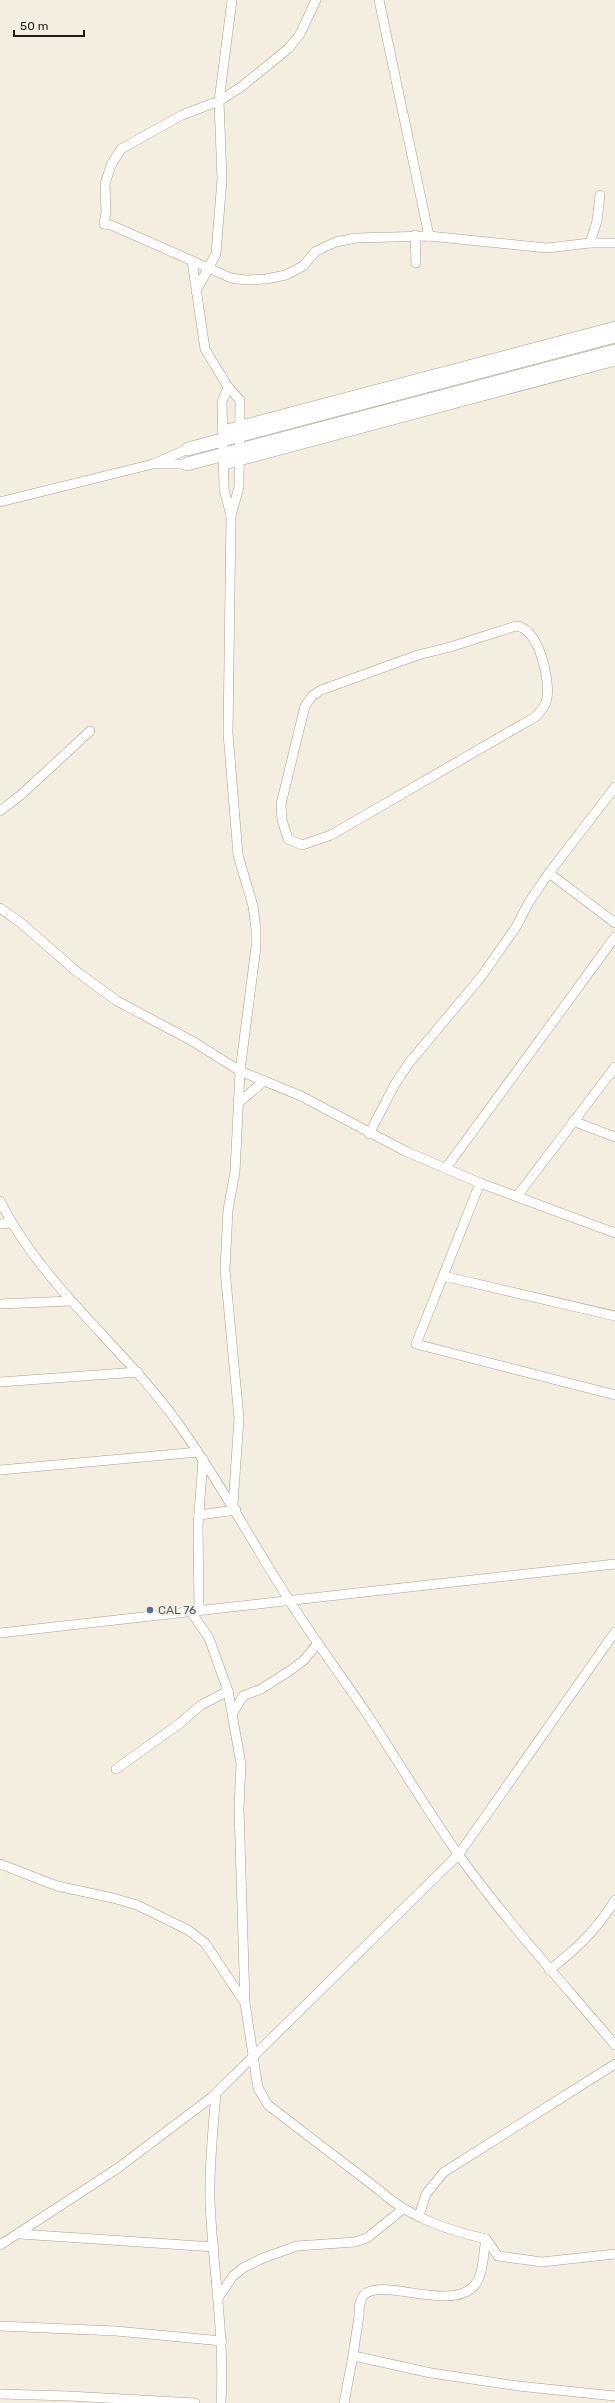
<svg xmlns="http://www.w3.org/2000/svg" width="615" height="2403" viewBox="0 0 615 2403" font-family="Rubik,sans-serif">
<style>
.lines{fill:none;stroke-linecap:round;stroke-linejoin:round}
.street-casing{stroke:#a4a092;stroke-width:10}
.secondary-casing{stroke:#a4a092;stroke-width:14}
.street{stroke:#fff;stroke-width:9}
.secondary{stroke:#fff;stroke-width:13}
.service-dot{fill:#5c6f8a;stroke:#f3eee0;stroke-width:1.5}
.labels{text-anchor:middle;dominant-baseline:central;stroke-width:3.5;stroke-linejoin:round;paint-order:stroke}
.service-label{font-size:12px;fill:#4e5e75;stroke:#f3eee0;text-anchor:start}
</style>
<rect width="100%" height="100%" fill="#f3eee0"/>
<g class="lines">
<defs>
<g id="street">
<polyline points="316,0 300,34 289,48 241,87 219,101 182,115 121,149 111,165 105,184 106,212 104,224 111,225 231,278 246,280 266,279 286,275 303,266 316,251 336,242 356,238 429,236 547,248 590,243"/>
<polyline points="379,0 429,236"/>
<polyline points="600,195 597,221 590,243 615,243"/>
<polyline points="415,235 416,263"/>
<polyline points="192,261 205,349 228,387 240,400 239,487 231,516 228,733 238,855 253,906 256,929 256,947 240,1071 235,1172 228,1210 225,1270 239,1418 233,1505"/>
<polyline points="196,291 216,254 222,179 219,101 232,0"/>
<polyline points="228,387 222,402 224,490 231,515"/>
<polyline points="223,430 615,326"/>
<polyline points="158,464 187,464"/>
<polyline points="224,465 615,361"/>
<polyline points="0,502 153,464 188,449"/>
<path d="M516,626c23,2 34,53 31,72 -1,8 -7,14 -12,19l-204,118 -29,10 -14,-6 -6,-19 -1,-16 24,-98 7,-10 9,-6 97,-35 32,-8z"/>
<polyline points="0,811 22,794 90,731"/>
<polyline points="549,873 615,923"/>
<polyline points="0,908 21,923 76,971 117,1001 194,1042 240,1071 301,1096 405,1151 480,1183 615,1233"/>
<polyline points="238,1103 263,1082"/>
<polyline points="573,1121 615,1137"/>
<polyline points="369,1134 395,1084 409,1063 481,977 516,927 529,902 549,873 615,787"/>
<polyline points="446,1168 615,937"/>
<polyline points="480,1183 416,1344 615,1395"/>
<polyline points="518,1195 615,1067"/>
<path d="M0,1201c43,86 125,147 180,225 40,56 72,116 109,174 25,40 54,78 80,117 30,46 58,93 89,137 48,67 104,128 157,191"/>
<polyline points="0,1224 11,1223"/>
<polyline points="443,1276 615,1316"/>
<polyline points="0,1304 70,1301"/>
<polyline points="0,1382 138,1372"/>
<polyline points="0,1470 198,1452"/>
<polyline points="199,1515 236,1510"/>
<polyline points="199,1611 198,1527 203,1459"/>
<polyline points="191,1612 209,1638 228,1691 241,1764 239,1809 245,2003"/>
<polyline points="0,1633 615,1564"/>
<polyline points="233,1713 243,1696 261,1689 291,1670 304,1660 318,1643"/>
<polyline points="116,1769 179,1724 201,1705 228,1691"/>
<path d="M0,1864l57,22 56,12 24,7 51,25 17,13 40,60 13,85 10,17 111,85c29,27 68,40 107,49l12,17 44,6 73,-8"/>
<path d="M549,1970c27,-20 49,-41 66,-70"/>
<path d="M216,2093c-3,36 -7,73 -6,109 3,67 15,134 11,201"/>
<polyline points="419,2216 426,2194 444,2172 615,2064"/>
<polyline points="20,2234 214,2247"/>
<polyline points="0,2245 118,2168 212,2097 459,1854 615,1632"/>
<polyline points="218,2298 233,2276 243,2268 263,2258 297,2246 355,2242 367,2238 403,2209"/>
<polyline points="0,2326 116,2331 222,2341"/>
<polyline points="354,2356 431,2373 518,2386 615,2396"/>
<polyline points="0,2394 69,2396 195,2403"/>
<path d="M344,2403c6,-29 11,-58 15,-87 0,-7 0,-15 5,-21 18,-18 86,17 110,-9 10,-11 9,-33 12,-47"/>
</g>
<g id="secondary">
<polyline points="188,449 615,336"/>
<polyline points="187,464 615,351"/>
</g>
</defs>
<use href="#street" class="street-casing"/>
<use href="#secondary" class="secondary-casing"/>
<use href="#street" class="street"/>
<use href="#secondary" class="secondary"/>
</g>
<circle class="service-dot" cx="150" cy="1610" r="4"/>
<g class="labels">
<g class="service-label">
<text x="158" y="1610">CAL 76</text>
</g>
</g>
<path d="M14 30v6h70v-6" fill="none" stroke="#201e19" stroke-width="2"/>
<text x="20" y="30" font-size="12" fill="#201e19" stroke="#f3eee0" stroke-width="3" paint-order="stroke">50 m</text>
</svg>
